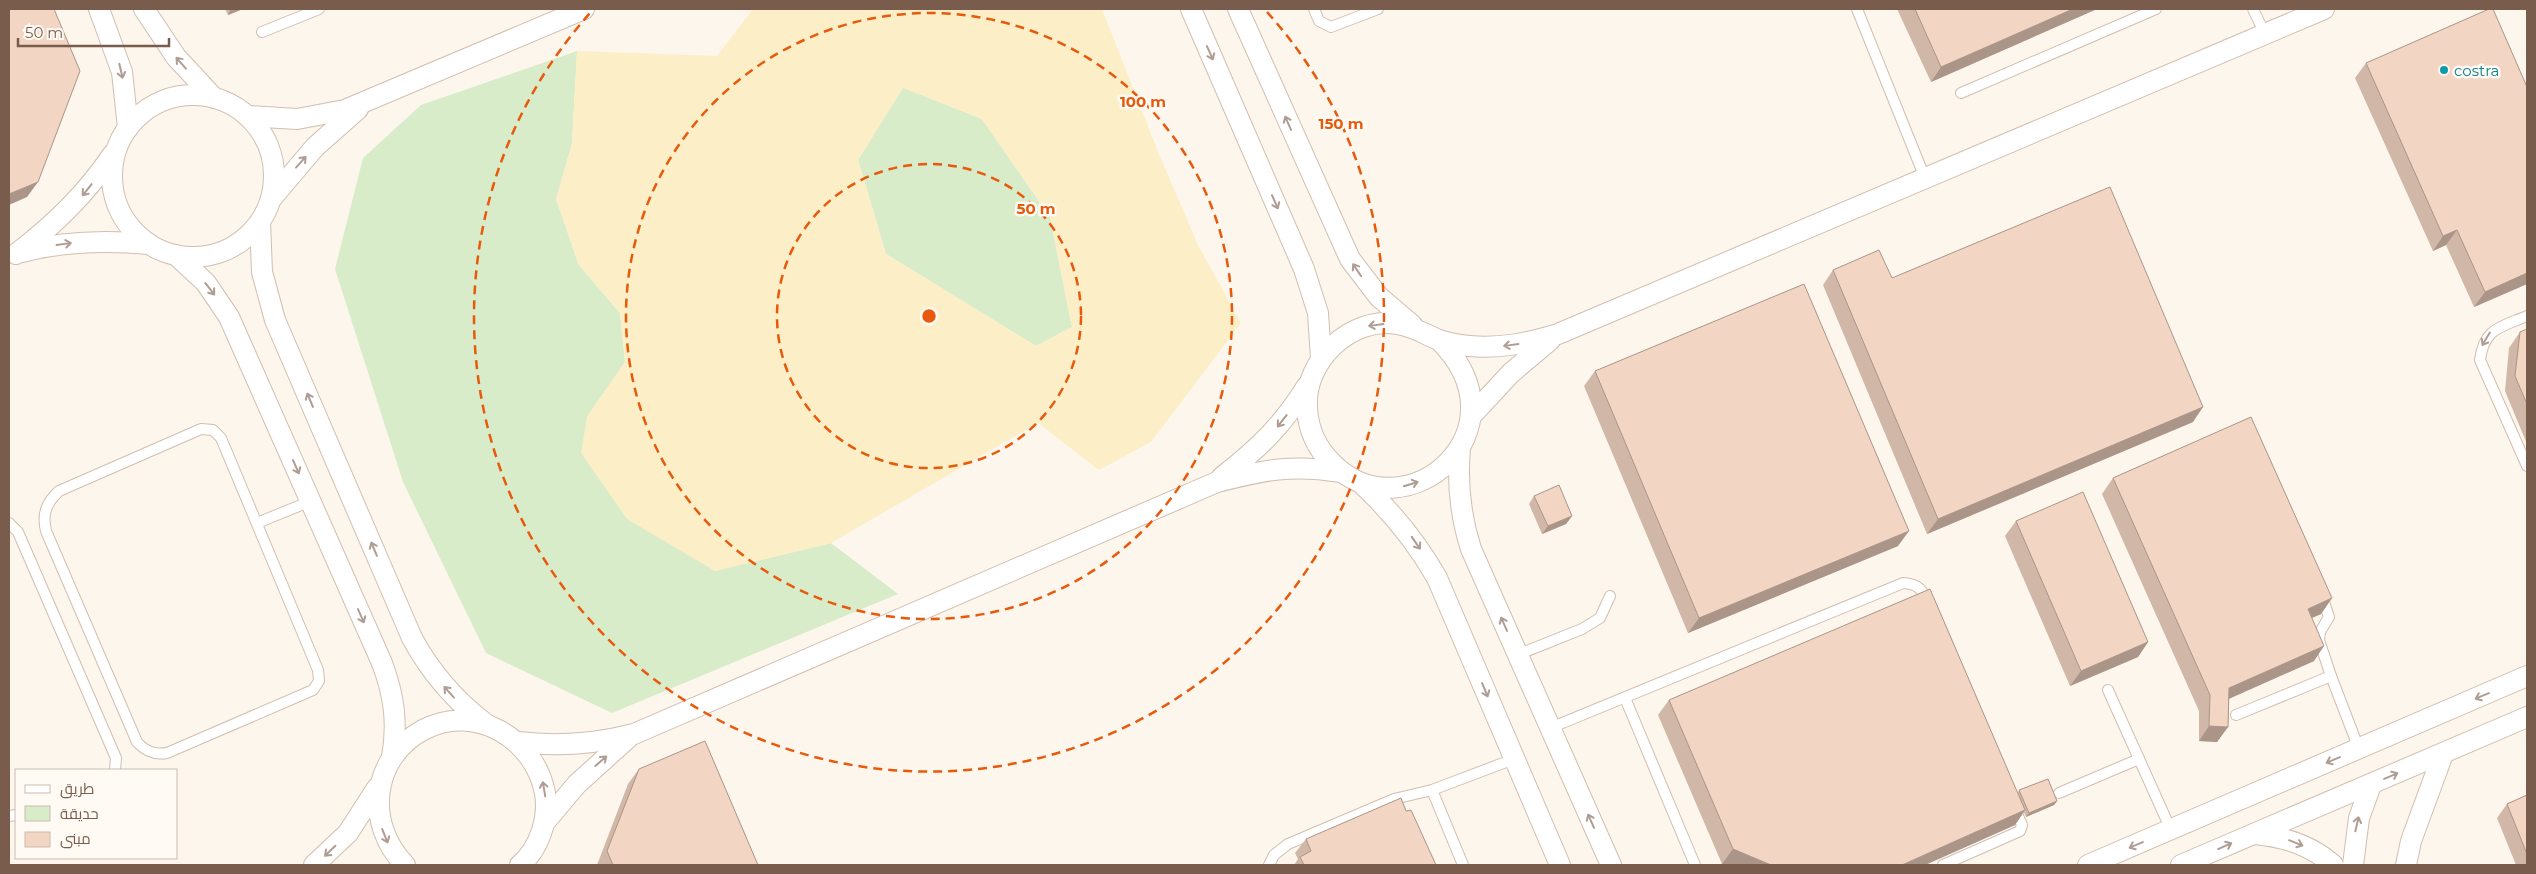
<svg xmlns="http://www.w3.org/2000/svg" width="2536" height="874" viewBox="0 0 2536 874" font-family="Montserrat,Cairo,sans-serif">
<style>
.green{fill:#d8ecc9}
.sand{fill:#fcefc7;fill-rule:evenodd}
.lines{fill:none;stroke-linecap:round;stroke-linejoin:round}
.lane-casing{stroke:#d1beb0;stroke-width:12}
.street-casing{stroke:#d1beb0;stroke-width:22}
.lane{stroke:#fff;stroke-width:10}
.street{stroke:#fff;stroke-width:20}
.wall{fill:#d1b7a8}
.shaded-wall{fill:#aa9588}
.building{fill:#f3d5c3;stroke:#aa9588}
.oneway{stroke:#af9d94}
.ring{fill:none;stroke:#e8590c;stroke-width:2.5;stroke-dasharray:9 6}
.culture-dot{fill:#0f9aa8;stroke:#fffaf3;stroke-width:2}
.labels{text-anchor:middle;dominant-baseline:central;stroke-width:5;stroke-linejoin:round;paint-order:stroke}
.culture-label{font-size:15px;fill:#0d838f;stroke:#fffaf3;text-anchor:start}
.centre{fill:#e8590c;stroke:#fffaf3;stroke-width:2.5}
.ring-label{font-size:15px;text-anchor:middle;font-weight:bold;fill:#e8590c;stroke:#fffaf3;stroke-width:5;stroke-linejoin:round;paint-order:stroke}
</style>
<rect width="100%" height="100%" fill="#fdf6ec"/>
<g class="green">
<polygon points="577,51 572,144 556,199 579,265 620,313 625,362 587,417 714,571 831,543 898,594 612,713 486,653 403,482 335,269 363,158 421,105"/>
<polygon points="903,87 982,119 1050,217 1072,327 1036,346 886,254 858,160"/>
</g>
<path class="sand" d="M753,9h349l57,145 39,91 43,78 -90,119 -52,28 -61,-47 -207,120 -116,28 -88,-52 -46,-66 6,-36 38,-55 -5,-49 -41,-48 -23,-66 16,-55 5,-93 140,5zM903,88l79,31 68,98 22,110 -36,19 -150,-92 -28,-94z"/>
<g class="lines">
<defs>
<g id="lane">
<polyline points="1314,9 1319,21 1331,27 1378,9"/>
<polyline points="1857,9 1925,178"/>
<polyline points="2253,9 2265,34"/>
<polyline points="262,32 319,9"/>
<polyline points="1961,93 2156,9"/>
<path d="M2527,316c-26,11 -43,12 -47,44l47,106"/>
<path d="M201,429l12,1 8,8 97,232 1,11 -6,9 -146,63c-12,2 -21,-1 -30,-11l-91,-211c-4,-17 0,-28 13,-40z"/>
<polyline points="9,523 18,532 116,758 115,770"/>
<polyline points="257,523 311,501"/>
<polyline points="2321,593 2329,617 2320,632 2319,640 2331,676"/>
<polyline points="1517,655 1582,629 1600,618 1610,596"/>
<polyline points="2108,690 2171,830"/>
<polyline points="1625,698 1695,865"/>
<polyline points="2236,715 2331,676 2359,749"/>
<path d="M1550,728l353,-145c16,1 20,7 25,21"/>
<polyline points="1432,790 1463,865"/>
<polyline points="2059,793 2139,759"/>
<polyline points="9,816 16,815"/>
<polyline points="1269,865 1274,855 1288,844 1394,799 1432,790 1514,759"/>
<polyline points="1943,865 2020,831 2022,825 2014,807"/>
</g>
<g id="street">
<polyline points="99,9 122,72 128,128"/>
<polyline points="144,9 176,57 214,98"/>
<polyline points="1191,9 1304,269 1318,313 1321,359"/>
<polyline points="1238,9 1350,259 1379,297 1412,325"/>
<circle cx="193" cy="176" r="81"/>
<polyline points="248,116 297,119 345,110 584,9"/>
<polyline points="271,199 315,147 358,109"/>
<path d="M260,222l2,50 13,48 137,318c19,35 42,62 74,86"/>
<path d="M22,252c42,-11 83,-12 127,-8"/>
<path d="M16,254c39,-30 70,-60 97,-100"/>
<path d="M176,255l30,28 23,34 153,346c12,32 16,60 10,94"/>
<path d="M1439,340c91,90 -33,196 -106,124 -16,-15 -25,-34 -26,-57 -3,-46 44,-91 90,-83 18,3 27,10 42,16 9,3 21,5 30,6 31,3 59,-3 89,-12l766,-325"/>
<polyline points="1471,416 1511,373 1550,340"/>
<path d="M1460,448c-3,35 0,67 11,101l140,316"/>
<path d="M1222,477c37,-29 60,-51 85,-91"/>
<path d="M1361,483c31,29 55,58 76,95l123,287"/>
<path d="M518,742c41,5 77,2 116,-8l583,-252c47,-12 75,-18 123,-10"/>
<polyline points="545,822 577,784 628,738"/>
<path d="M2255,834c30,3 56,11 78,31"/>
<polyline points="314,865 348,833 377,788"/>
<path d="M405,865c-40,-41 -34,-107 18,-135 52,-28 112,9 122,63 4,25 -5,55 -25,72"/>
<polyline points="2088,865 2527,676"/>
<polyline points="2181,865 2527,717"/>
<polyline points="2353,865 2359,818 2371,785"/>
<polyline points="2406,865 2411,841 2443,754"/>
</g>
</defs>
<use href="#lane" class="lane-casing"/>
<use href="#street" class="street-casing"/>
<use href="#lane" class="lane"/>
<use href="#street" class="street"/>
</g>
<g class="wall">
<polygon points="225,9 243,9 228,15"/>
<polygon points="1897,9 2097,9 1931,82"/>
<polygon points="2366,63 2527,284 2474,307 2446,245 2433,251 2355,78"/>
<polygon points="1833,270 1892,278 2193,422 1927,534 1823,285"/>
<polygon points="2527,329 2527,444 2505,391 2509,348 2520,332"/>
<polygon points="1595,371 1898,546 1688,633 1584,386"/>
<polygon points="2113,478 2332,598 2321,614 2312,618 2314,661 2229,699 2228,727 2217,742 2199,741 2199,711 2102,494"/>
<polygon points="1534,496 1572,516 1566,524 1542,534 1529,504"/>
<polygon points="2016,521 2148,642 2138,657 2070,686 2005,536"/>
<polygon points="1669,700 2018,793 2019,790 2057,801 2054,805 2026,817 2024,812 2015,825 1925,865 1725,865 1722,864 1658,715"/>
<polygon points="639,769 758,865 597,865 628,784"/>
<polygon points="2527,795 2527,865 2516,865 2497,818 2507,804"/>
<polygon points="1406,811 1436,865 1294,865 1298,859 1295,853 1306,839"/>
</g>
<g class="shaded-wall">
<polygon points="236,9 243,9 228,15 230,11"/>
<polygon points="2073,9 2097,9 1931,82 1941,67"/>
<polygon points="38,182 27,197 9,205 9,194"/>
<polygon points="2457,230 2446,245 2433,251 2443,236"/>
<polygon points="2527,273 2527,284 2474,307 2485,292"/>
<polygon points="2203,407 2193,422 1927,534 1938,519"/>
<polygon points="1572,516 1566,524 1542,534 1548,526"/>
<polygon points="1909,531 1898,546 1688,633 1699,618"/>
<polygon points="2332,598 2321,614 2297,624 2308,609"/>
<polygon points="2148,642 2138,657 2070,686 2081,671"/>
<polygon points="2324,646 2314,661 2219,703 2229,688"/>
<polygon points="2209,726 2228,727 2217,742 2199,741"/>
<polygon points="2057,801 2054,805 2026,817 2029,813"/>
<polygon points="2025,810 2015,825 1925,865 1902,865"/>
<polygon points="1733,849 1771,865 1725,865 1722,864"/>
</g>
<g class="building">
<polygon points="9,9 54,9 80,71 38,182 9,194"/>
<polygon points="229,9 236,9 230,11"/>
<polygon points="1915,9 2073,9 1941,67"/>
<polygon points="2489,9 2493,9 2527,87 2527,273 2485,292 2457,230 2443,236 2366,63"/>
<polygon points="2110,187 2203,407 1938,519 1833,270 1879,250 1892,278"/>
<polygon points="1804,284 1909,531 1699,618 1595,371"/>
<polygon points="2527,329 2527,404 2515,376 2520,332"/>
<polygon points="2251,417 2332,598 2308,609 2324,646 2229,688 2228,727 2209,726 2210,695 2113,478"/>
<polygon points="1559,485 1572,516 1548,526 1534,496"/>
<polygon points="2083,492 2148,642 2081,671 2016,521"/>
<polygon points="1930,589 2025,810 1902,865 1771,865 1733,849 1669,700"/>
<polygon points="705,741 758,865 613,865 607,851 639,769"/>
<polygon points="2048,779 2057,801 2029,813 2019,790"/>
<polygon points="2527,795 2527,854 2507,804"/>
<polygon points="1401,798 1406,811 1411,810 1436,865 1304,865 1300,857 1311,851 1306,839"/>
</g>
<defs><path id="oneway-shaft" d="M-6 0H5M1.5-3L5.5 0L1.5 3" fill="none" stroke-width="1.6" stroke-linecap="round" stroke-linejoin="round" transform="scale(1.25)"/></defs>
<g class="oneway">
<use href="#oneway-shaft" transform="translate(1210 53) rotate(66)"/>
<use href="#oneway-shaft" transform="translate(181 63) rotate(-131)"/>
<use href="#oneway-shaft" transform="translate(121 71) rotate(77)"/>
<use href="#oneway-shaft" transform="translate(1288 123) rotate(-114)"/>
<use href="#oneway-shaft" transform="translate(301 162) rotate(-48)"/>
<use href="#oneway-shaft" transform="translate(87 190) rotate(129)"/>
<use href="#oneway-shaft" transform="translate(1275 202) rotate(66)"/>
<use href="#oneway-shaft" transform="translate(64 244) rotate(-8)"/>
<use href="#oneway-shaft" transform="translate(1357 270) rotate(-124)"/>
<use href="#oneway-shaft" transform="translate(210 289) rotate(52)"/>
<use href="#oneway-shaft" transform="translate(1376 325) rotate(172)"/>
<use href="#oneway-shaft" transform="translate(2486 339) rotate(121)"/>
<use href="#oneway-shaft" transform="translate(1511 345) rotate(172)"/>
<use href="#oneway-shaft" transform="translate(310 400) rotate(-113)"/>
<use href="#oneway-shaft" transform="translate(1282 421) rotate(128)"/>
<use href="#oneway-shaft" transform="translate(296 467) rotate(66)"/>
<use href="#oneway-shaft" transform="translate(1411 484) rotate(-17)"/>
<use href="#oneway-shaft" transform="translate(1416 543) rotate(55)"/>
<use href="#oneway-shaft" transform="translate(374 549) rotate(-113)"/>
<use href="#oneway-shaft" transform="translate(361 616) rotate(66)"/>
<use href="#oneway-shaft" transform="translate(1504 624) rotate(-114)"/>
<use href="#oneway-shaft" transform="translate(1485 690) rotate(67)"/>
<use href="#oneway-shaft" transform="translate(449 692) rotate(-132)"/>
<use href="#oneway-shaft" transform="translate(2482 696) rotate(157)"/>
<use href="#oneway-shaft" transform="translate(2333 760) rotate(157)"/>
<use href="#oneway-shaft" transform="translate(601 761) rotate(-41)"/>
<use href="#oneway-shaft" transform="translate(2391 776) rotate(-23)"/>
<use href="#oneway-shaft" transform="translate(544 789) rotate(-100)"/>
<use href="#oneway-shaft" transform="translate(1591 821) rotate(-114)"/>
<use href="#oneway-shaft" transform="translate(2357 824) rotate(-77)"/>
<use href="#oneway-shaft" transform="translate(385 836) rotate(68)"/>
<use href="#oneway-shaft" transform="translate(2296 843) rotate(22)"/>
<use href="#oneway-shaft" transform="translate(2136 845) rotate(157)"/>
<use href="#oneway-shaft" transform="translate(2225 846) rotate(-24)"/>
<use href="#oneway-shaft" transform="translate(330 851) rotate(136)"/>
</g>
<g class="ring">
<circle cx="929" cy="316" r="152"/>
<circle cx="929" cy="316" r="303"/>
<path d="M1267 12A455 455 0 1 1 591 12"/>
</g>
<circle class="culture-dot" cx="2444" cy="70" r="5"/>
<g class="labels">
<g class="culture-label">
<text x="2454" y="70">costra</text>
</g>
</g>
<circle cx="929" cy="316" r="8" class="centre"/>
<g class="ring-label">
<text x="1143" y="107">100 m</text>
<text x="1341" y="129">150 m</text>
<text x="1036" y="214">50 m</text>
</g>
<rect width="2536" height="874" fill="none" stroke="#7a5c4d" stroke-width="20"/>
<rect x="15" y="769" width="162" height="90" fill="#fffaf3" stroke="#cabbb1"/>
<rect x="25" y="785" width="25" height="8" fill="#ffffff" stroke="#cabbb1"/>
<text x="60" y="794" font-size="15" fill="#7a5c4d">طريق</text>
<rect x="25" y="806" width="25" height="15" fill="#d8ecc9" stroke="#cabbb1"/>
<text x="60" y="819" font-size="15" fill="#7a5c4d">حديقة</text>
<rect x="25" y="832" width="25" height="15" fill="#f3d5c3" stroke="#cabbb1"/>
<text x="60" y="844" font-size="15" fill="#7a5c4d">مبنى</text>
<path d="M18 38v8h151v-8" fill="none" stroke="#7a5c4d" stroke-width="2.5"/>
<text x="25" y="38" font-size="15" fill="#7a5c4d" stroke="#fffaf3" stroke-width="4" paint-order="stroke">50 m</text>
</svg>
